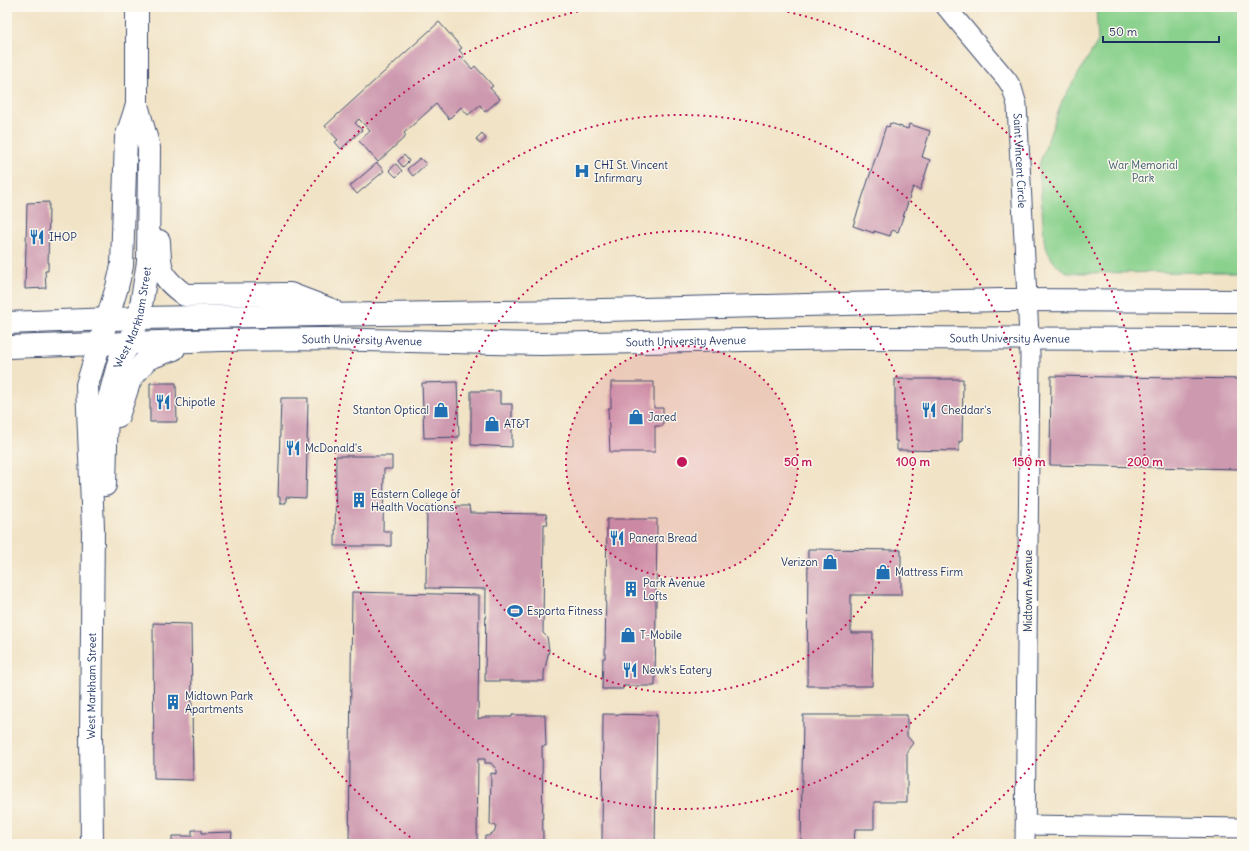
<svg xmlns="http://www.w3.org/2000/svg" width="1249" height="851" viewBox="0 0 1249 851" font-family="Delius,sans-serif">
<style>
.green{fill:#8ad18d;stroke:#528076}
.building{fill:#cd99af}
.lines{fill:none;stroke-linecap:round;stroke-linejoin:round}
.minor-casing{stroke:#3b4a6e;stroke-width:21}
.major-casing{stroke:#3b4a6e;stroke-width:24}
.minor{stroke:#fff;stroke-width:19}
.major{stroke:#fff;stroke-width:22}
.ring{fill:none;stroke:#c2185b;stroke-width:2;stroke-dasharray:2 4}
.labels{text-anchor:middle;dominant-baseline:central;stroke-width:3;stroke-linejoin:round;paint-order:stroke}
.street-label{font-size:11px;fill:#1b2f5e;stroke:#fbf7ec}
.poi-label{font-size:11px;fill:#1b2f5e;stroke:#fbf7ec;text-anchor:start}
.park-label{font-size:11px;fill:#37586a;stroke:#fbf7ec}
.centre{fill:#c2185b;stroke:#fbf7ec;stroke-width:2}
.ring-label{font-size:12px;text-anchor:middle;font-weight:bold;fill:#c2185b;stroke:#fbf7ec;stroke-width:3;stroke-linejoin:round;paint-order:stroke}
</style>
<rect width="100%" height="100%" fill="#fbf7ec"/>
<filter id="ink" filterUnits="userSpaceOnUse"><feTurbulence type="fractalNoise" baseFrequency=".025" numOctaves="2"/><feDisplacementMap in="SourceGraphic" scale="8" xChannelSelector="R" yChannelSelector="G"/><feConvolveMatrix kernelMatrix="1 2 1 2 8 2 1 2 1" color-interpolation-filters="sRGB"/></filter>
<filter id="wash" filterUnits="userSpaceOnUse"><feTurbulence type="fractalNoise" baseFrequency=".012" numOctaves="4" result="noise"/><feDisplacementMap in="SourceGraphic" scale="16" xChannelSelector="R" yChannelSelector="G"/><feGaussianBlur stdDeviation="0.9" result="paint"/><feColorMatrix in="noise" values="0 0 0 0 0 0 0 0 0 0 0 0 0 0 0 0 0 1.4 0 .05"/><feComposite in="paint" operator="in"/></filter>
<g filter="url(#wash)">
<rect width="100%" height="100%" fill="#f1e3c6"/>
<path class="green" d="M1096,7h146v265l-173,1c-15,-7 -21,-17 -25,-34l-5,-74 23,-64 36,-60z"/>
<g id="blocks">
<g class="building">
<polygon points="439,22 462,48 459,50 464,56 462,58 472,69 475,66 493,86 490,88 500,99 485,112 480,105 468,115 461,107 449,119 436,104 404,133 406,136 378,162 359,141 370,131 359,119 355,123 362,130 341,149 335,142 338,140 325,126"/>
<polygon points="890,123 908,129 909,124 930,131 922,157 930,160 920,190 913,187 898,232 892,230 890,236 874,231 874,233 853,226 886,126 889,127"/>
<polygon points="482,133 486,139 480,144 476,139"/>
<polygon points="404,155 409,161 403,167 398,161"/>
<polygon points="420,158 426,164 413,176 407,169"/>
<polygon points="377,163 384,171 357,194 350,186"/>
<polygon points="396,164 402,171 396,177 389,170"/>
<polygon points="49,202 48,271 45,271 46,288 25,289 27,203"/>
<polygon points="1051,376 1242,379 1242,469 1050,465"/>
<polygon points="895,379 963,379 962,442 959,441 959,451 897,450 897,441 895,441"/>
<polygon points="457,382 459,437 424,438 422,383"/>
<polygon points="611,382 654,382 654,408 663,408 663,426 655,426 655,452 610,452 608,408 611,408"/>
<polygon points="150,383 176,383 177,422 150,422"/>
<polygon points="471,391 500,391 500,404 512,404 512,447 471,445"/>
<polygon points="281,398 308,398 306,498 286,497 286,503 280,503 280,497 278,497"/>
<polygon points="336,456 392,456 392,469 384,469 383,531 391,531 391,546 335,546"/>
<polygon points="427,506 469,506 470,513 546,514 548,524 544,524 543,633 547,637 549,650 544,673 544,681 485,681 486,589 426,588"/>
<polygon points="607,519 657,519 655,686 623,686 623,689 602,689 603,658 605,658"/>
<polygon points="808,549 901,550 901,595 851,595 851,633 873,633 872,686 807,686"/>
<polygon points="352,592 479,595 478,719 484,717 512,717 512,715 545,715 546,746 542,746 543,844 484,844 485,836 488,836 495,831 496,825 490,825 491,773 496,774 496,769 491,763 485,763 485,759 478,759 477,844 349,844"/>
<polygon points="153,623 191,624 193,780 154,779"/>
<polygon points="603,714 657,715 655,844 602,844"/>
<polygon points="803,715 907,715 907,736 913,743 907,751 907,802 874,802 874,829 855,829 854,844 801,844"/>
<polygon points="192,830 202,830 202,833 232,832 231,844 172,844 172,836 192,836"/>
</g>
</g>
</g>
<g filter="url(#ink)">
<use href="#blocks" fill-opacity="0" stroke="#3b4a6e" stroke-width="1"/>
<g class="lines">
<defs>
<g id="minor">
<path id="s1" d="M946,7l61,73 5,8 5,17 13,250 -5,489"/>
<polyline points="1026,825 1242,828"/>
</g>
<g id="major">
<path d="M159,241c1,30 1,36 26,54l105,-1 42,16"/>
<polyline points="7,323 139,318 565,311 1000,300 1242,301"/>
<path id="s2" d="M7,347l214,-7 102,-1 218,5 308,-6 393,1"/>
<polyline points="118,416 130,380 147,359 174,349"/>
<path id="s3" d="M105,485l2,-79 12,-45 10,-17 10,-26 9,-56 1,-114 -12,-43v-98"/>
<path id="s4" d="M92,844l-1,-110 2,-206 -6,-143 30,-98 5,-21 4,-128 11,-33"/>
</g>
</defs>
<use href="#minor" class="minor-casing"/>
<use href="#major" class="major-casing"/>
<use href="#minor" class="minor"/>
<use href="#major" class="major"/>
</g>
</g>
<circle cx="682" cy="462" r="116" fill="#c2185b" fill-opacity=".12"/>
<g class="ring">
<circle cx="682" cy="462" r="116"/>
<circle cx="682" cy="462" r="231"/>
<circle cx="682" cy="462" r="347"/>
<path d="M420 844A463 463 0 0 1 594 8M770 8A463 463 0 0 1 944 844"/>
</g>
<defs>
<symbol id="hospital-bare" viewBox="-9 -9 18 18"><path d="M-5-5h3v3.5h4V-5h3V5h-3V1.5h-4V5h-3Z" fill="#1f6fb2" stroke="#fbf7ec" stroke-width="2.5" paint-order="stroke"/></symbol>
<symbol id="restaurant-bare" viewBox="-9 -9 18 18"><path d="M-5-6h1v4h1v-4h1v4h1v-4h1v5L-1.5 .5V6h-2V.5L-5-1ZM5-6V6H3V1.5H1.5Q1.5-4 5-6Z" fill="#1f6fb2" stroke="#fbf7ec" stroke-width="2.5" paint-order="stroke"/></symbol>
<symbol id="shop-bare" viewBox="-9 -9 18 18"><path d="M-5-2.5h2.3a2.7 3.5 0 0 1 5.4 0H5L5.5 6h-11ZM-1.5-2.5h3a1.5 2.3 0 0 0-3 0Z" fill="#1f6fb2" stroke="#fbf7ec" stroke-width="2.5" paint-order="stroke"/></symbol>
<symbol id="building-bare" viewBox="-9 -9 18 18"><path d="M-4-6H4V6H1V3H-1V6H-4ZM-2.5-4.3h1.7v1.8h-1.7ZM.8-4.3h1.7v1.8H.8ZM-2.5-1h1.7V.8h-1.7ZM.8-1h1.7V.8H.8Z" fill="#1f6fb2" stroke="#fbf7ec" stroke-width="2.5" paint-order="stroke"/></symbol>
<symbol id="stadium-bare" viewBox="-9 -9 18 18"><path d="M0-5a6.5 5 0 1 0 0 10a6.5 5 0 1 0 0-10ZM-3.5-1.8h7v3.6h-7Z" fill="#1f6fb2" stroke="#fbf7ec" stroke-width="2.5" paint-order="stroke"/></symbol>
</defs>
<g fill-rule="evenodd">
<use href="#hospital-bare" x="571" y="160" width="22" height="22"/>
<use href="#restaurant-bare" x="26" y="226" width="22" height="22"/>
<use href="#restaurant-bare" x="152" y="391" width="22" height="22"/>
<use href="#shop-bare" x="430" y="399" width="22" height="22"/>
<use href="#restaurant-bare" x="918" y="399" width="22" height="22"/>
<use href="#shop-bare" x="625" y="406" width="22" height="22"/>
<use href="#shop-bare" x="481" y="413" width="22" height="22"/>
<use href="#restaurant-bare" x="282" y="437" width="22" height="22"/>
<use href="#building-bare" x="348" y="489" width="22" height="22"/>
<use href="#restaurant-bare" x="606" y="527" width="22" height="22"/>
<use href="#shop-bare" x="819" y="551" width="22" height="22"/>
<use href="#shop-bare" x="872" y="561" width="22" height="22"/>
<use href="#building-bare" x="620" y="578" width="22" height="22"/>
<use href="#stadium-bare" x="504" y="600" width="22" height="22"/>
<use href="#shop-bare" x="617" y="624" width="22" height="22"/>
<use href="#restaurant-bare" x="619" y="659" width="22" height="22"/>
<use href="#building-bare" x="162" y="691" width="22" height="22"/>
</g>
<g class="labels">
<g class="street-label">
<text stroke="none"><textPath href="#s1" startOffset="178">Saint Vincent Circle</textPath></text>
<text stroke="none"><textPath href="#s3" startOffset="172">West Markham Street</textPath></text>
<text stroke="none"><textPath href="#s2" startOffset="1003">South University Avenue</textPath></text>
<text stroke="none"><textPath href="#s2" startOffset="355">South University Avenue</textPath></text>
<text stroke="none"><textPath href="#s2" startOffset="679">South University Avenue</textPath></text>
<text transform="translate(1028 591) rotate(-90)">Midtown Avenue</text>
<text stroke="none"><textPath href="#s4" startOffset="158">West Markham Street</textPath></text>
</g>
<g class="poi-label">
<text x="594" y="165">CHI St. Vincent<tspan x="594" dy="13">Infirmary</tspan></text>
<text x="49" y="237">IHOP</text>
<text x="175" y="402">Chipotle</text>
<text x="429" y="410" text-anchor="end">Stanton Optical</text>
<text x="941" y="410">Cheddar's</text>
<text x="648" y="417">Jared</text>
<text x="504" y="424">AT&amp;T</text>
<text x="305" y="448">McDonald's</text>
<text x="371" y="494">Eastern College of<tspan x="371" dy="13">Health Vocations</tspan></text>
<text x="629" y="538">Panera Bread</text>
<text x="818" y="562" text-anchor="end">Verizon</text>
<text x="895" y="572">Mattress Firm</text>
<text x="643" y="583">Park Avenue<tspan x="643" dy="13">Lofts</tspan></text>
<text x="527" y="611">Esporta Fitness</text>
<text x="640" y="635">T-Mobile</text>
<text x="642" y="670">Newk's Eatery</text>
<text x="185" y="696">Midtown Park<tspan x="185" dy="13">Apartments</tspan></text>
</g>
<g class="park-label">
<text x="1143" y="165">War Memorial<tspan x="1143" dy="13">Park</tspan></text>
</g>
</g>
<circle cx="682" cy="462" r="6" class="centre"/>
<g class="ring-label">
<text x="798" y="466">50 m</text>
<text x="913" y="466">100 m</text>
<text x="1029" y="466">150 m</text>
<text x="1145" y="466">200 m</text>
</g>
<rect width="1249" height="851" fill="none" stroke="#fbf7ec" stroke-width="24"/>
<path d="M1103 36v6h116v-6" fill="none" stroke="#1b2f5e" stroke-width="2"/>
<text x="1109" y="36" font-size="12" fill="#1b2f5e" stroke="#fbf7ec" stroke-width="3" paint-order="stroke">50 m</text>
</svg>
